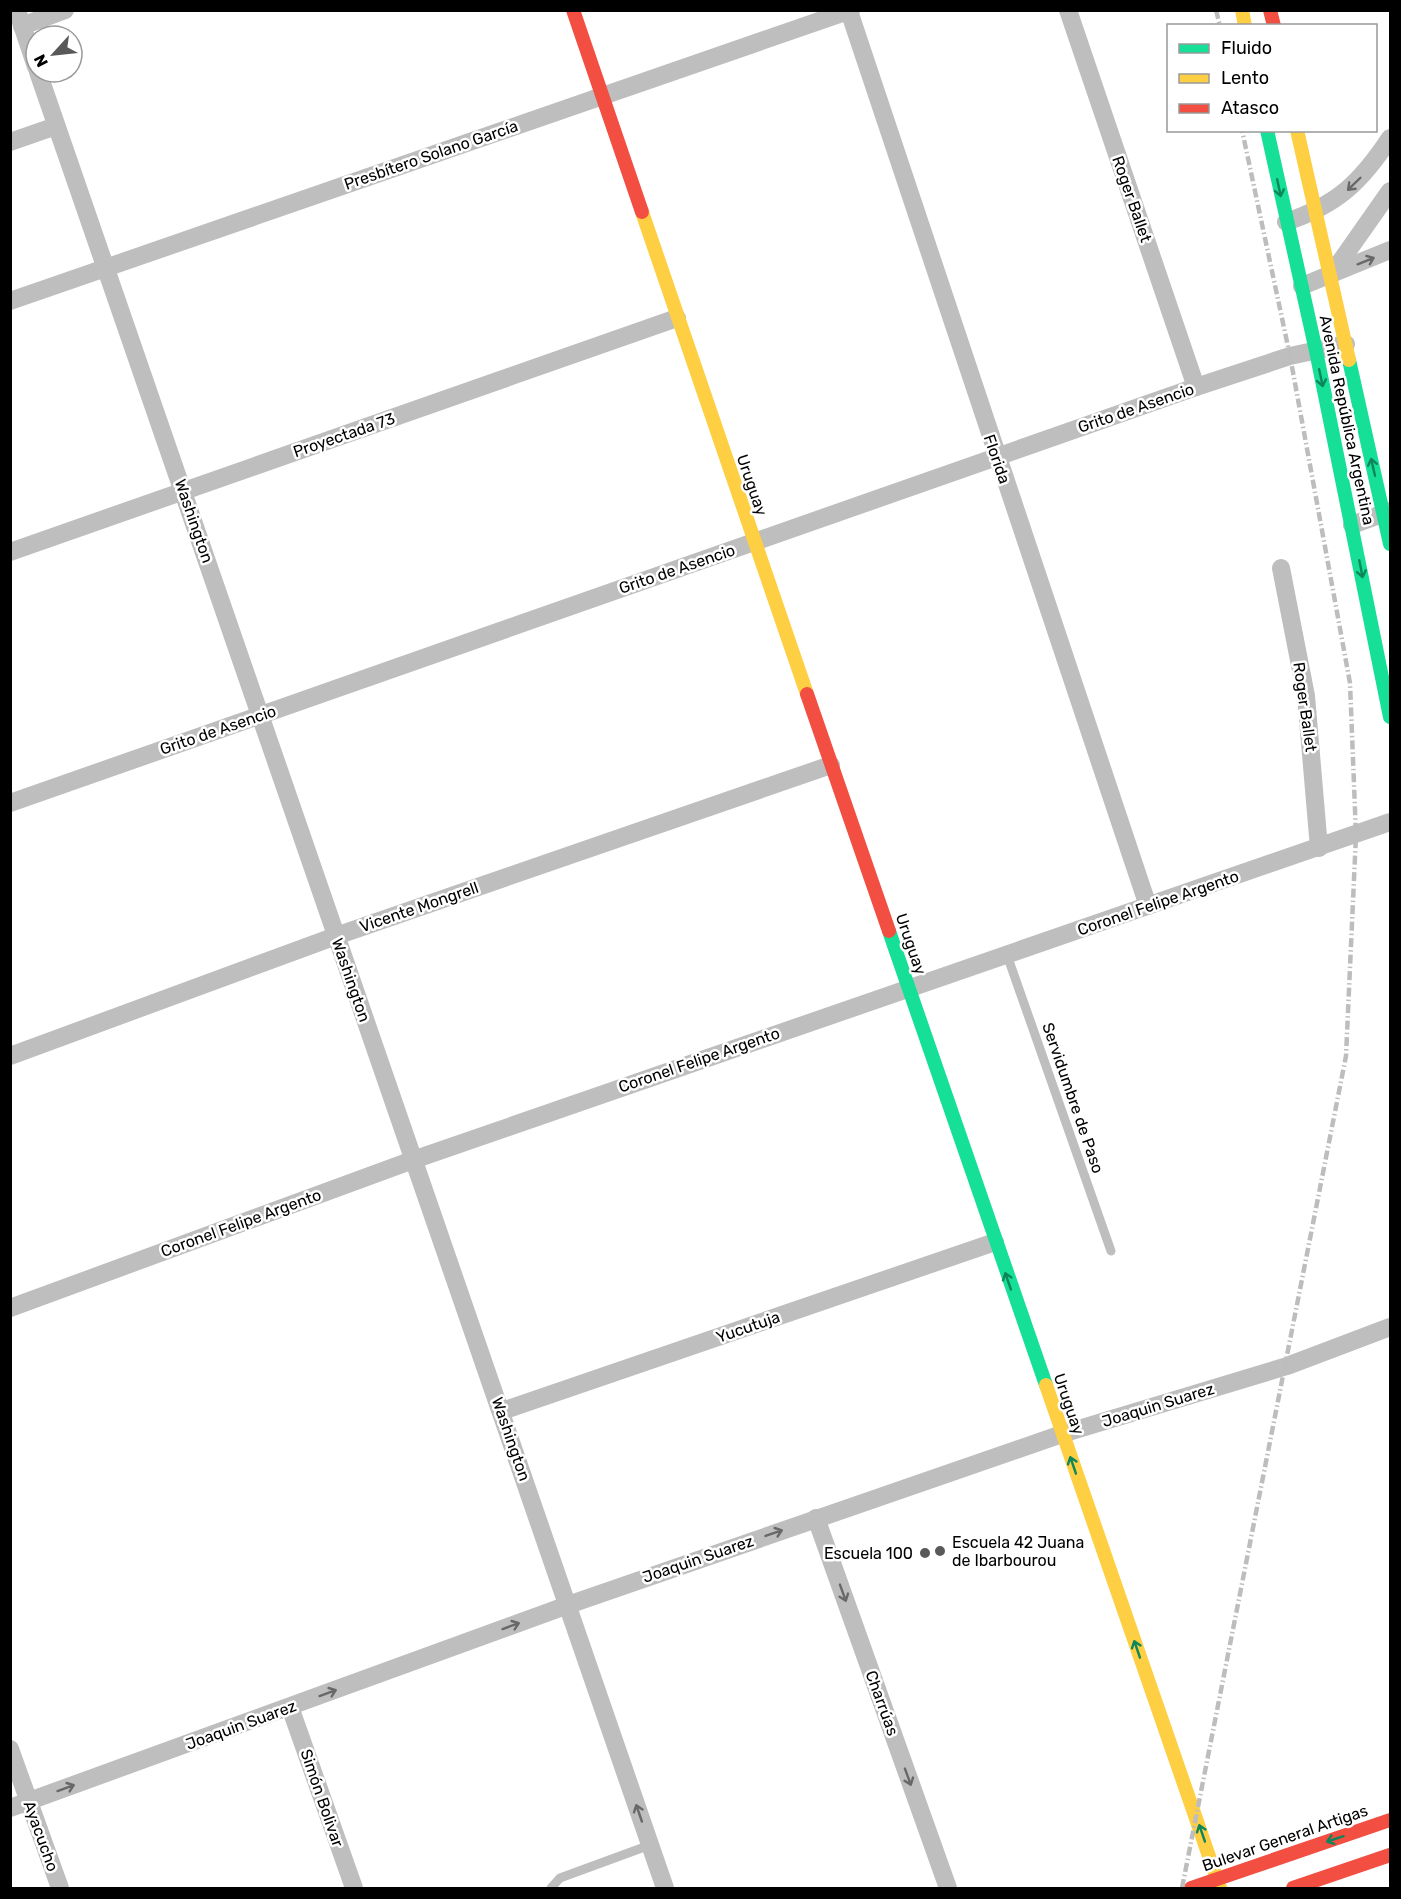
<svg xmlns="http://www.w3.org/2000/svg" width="1401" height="1899" viewBox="0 0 1401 1899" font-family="Rubik,sans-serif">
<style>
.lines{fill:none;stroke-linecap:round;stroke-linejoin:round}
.lane{stroke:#bebebe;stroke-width:9}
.street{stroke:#bebebe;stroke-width:18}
.fast{stroke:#16e098;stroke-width:14}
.slow{stroke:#ffcf43;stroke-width:14}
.jam{stroke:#f24e42;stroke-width:14}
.rail{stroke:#bdbdbd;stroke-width:4.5;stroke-dasharray:9 3 1.5 3;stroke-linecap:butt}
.oneway{stroke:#686868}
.oneway2{stroke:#0d865b}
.poi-dot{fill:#595959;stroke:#fff;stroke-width:2}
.labels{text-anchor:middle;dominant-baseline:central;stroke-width:5;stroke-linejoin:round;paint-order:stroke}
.street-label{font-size:16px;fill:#000;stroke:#fff}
.poi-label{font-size:16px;fill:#000;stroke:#fff;text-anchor:start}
</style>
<rect width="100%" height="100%" fill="#fff"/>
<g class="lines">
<g class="lane">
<polyline points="1007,955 1111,1251"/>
<polyline points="551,1888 560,1878 650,1845"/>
</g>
<g class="street">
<polyline points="17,10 36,67"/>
<polyline points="1068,10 1196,387"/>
<polyline points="849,11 1148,906"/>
<polyline points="22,26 65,10"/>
<polyline points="38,72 665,1888"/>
<polyline points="10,142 56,126"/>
<path d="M1286,222c51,-17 75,-40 104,-84"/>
<polyline points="1331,275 1390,191"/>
<polyline points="1302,286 1390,250"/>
<polyline points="10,301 851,10"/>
<polyline points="1352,525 1390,511"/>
<polyline points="10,552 677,318"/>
<polyline points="1281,568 1306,696 1319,848"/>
<polyline points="10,803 1196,387 1290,356 1346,344"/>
<polyline points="10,1056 336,936 831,765"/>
<polyline points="10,1308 413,1160 1390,822"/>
<polyline points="502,1411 995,1242"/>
<polyline points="816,1518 948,1888"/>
<polyline points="290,1707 354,1888"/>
<polyline points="10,1749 60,1888"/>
<polyline points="10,1808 568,1605 1062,1434 1287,1366 1390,1327"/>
</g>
<g class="fast">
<polyline points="1267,130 1316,351 1390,717"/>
<polyline points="1349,360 1390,544"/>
<polyline points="889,931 1046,1385"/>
</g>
<g class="slow">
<polyline points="1242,10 1245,26"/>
<polyline points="1297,130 1349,360"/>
<polyline points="642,212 807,694"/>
<polyline points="1046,1385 1220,1888"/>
</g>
<g class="jam">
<polyline points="573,10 642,212"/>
<polyline points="1270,10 1274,26"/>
<polyline points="807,694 889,931"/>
<polyline points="1191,1888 1390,1820"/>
<polyline points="1293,1888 1390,1855"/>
</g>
<g class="rail">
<polyline points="1216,10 1220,26"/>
<polyline points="1182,1888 1346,1056 1356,835 1350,683 1290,356 1242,130"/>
</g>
</g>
<defs><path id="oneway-shaft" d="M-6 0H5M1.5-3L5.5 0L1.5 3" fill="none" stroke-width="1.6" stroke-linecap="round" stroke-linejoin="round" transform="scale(1.5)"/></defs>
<g class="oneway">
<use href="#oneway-shaft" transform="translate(1354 184) rotate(136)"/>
<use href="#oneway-shaft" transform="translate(1366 261) rotate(-22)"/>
<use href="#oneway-shaft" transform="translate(774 1533) rotate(-19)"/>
<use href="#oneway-shaft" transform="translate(843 1593) rotate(70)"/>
<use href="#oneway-shaft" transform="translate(511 1626) rotate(-20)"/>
<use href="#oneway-shaft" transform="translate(328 1693) rotate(-20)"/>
<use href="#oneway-shaft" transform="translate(908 1777) rotate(70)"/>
<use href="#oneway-shaft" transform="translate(66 1788) rotate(-20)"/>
<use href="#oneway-shaft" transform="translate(639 1813) rotate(-109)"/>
</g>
<g class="oneway2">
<use href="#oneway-shaft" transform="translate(1279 188) rotate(78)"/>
<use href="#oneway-shaft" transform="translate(1321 378) rotate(78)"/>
<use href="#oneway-shaft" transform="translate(1373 467) rotate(-103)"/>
<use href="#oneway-shaft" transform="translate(1361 569) rotate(79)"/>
<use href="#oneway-shaft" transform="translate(1008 1281) rotate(-109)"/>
<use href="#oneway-shaft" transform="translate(1073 1465) rotate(-109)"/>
<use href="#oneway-shaft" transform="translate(1137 1649) rotate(-109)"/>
<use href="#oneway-shaft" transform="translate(1202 1833) rotate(-109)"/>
<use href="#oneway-shaft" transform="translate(1335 1839) rotate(162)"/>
</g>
<g class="poi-dot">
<circle cx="940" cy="1551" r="6"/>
<circle cx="925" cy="1553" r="6"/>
</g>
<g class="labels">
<g class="street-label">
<text transform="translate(431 155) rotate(-19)">Presbítero Solano García</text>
<text transform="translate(1132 199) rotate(71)">Roger Ballet</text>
<text transform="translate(1136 408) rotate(-19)">Grito de Asencio</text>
<text transform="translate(1347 420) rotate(78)">Avenida República Argentina</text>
<text transform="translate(344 435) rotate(-19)">Proyectada 73</text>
<text transform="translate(997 459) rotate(71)">Florida</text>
<text transform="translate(752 485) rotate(71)">Uruguay</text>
<text transform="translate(194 521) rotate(71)">Washington</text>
<text transform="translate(677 569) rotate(-19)">Grito de Asencio</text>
<text transform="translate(1305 707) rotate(82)">Roger Ballet</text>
<text transform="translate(218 730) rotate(-19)">Grito de Asencio</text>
<text transform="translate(1158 903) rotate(-19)">Coronel Felipe Argento</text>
<text transform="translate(419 907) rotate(-19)">Vicente Mongrell</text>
<text transform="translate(911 944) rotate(71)">Uruguay</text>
<text transform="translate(351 980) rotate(71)">Washington</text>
<text transform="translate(699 1060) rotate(-19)">Coronel Felipe Argento</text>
<text transform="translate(1073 1098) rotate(71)">Servidumbre de Paso</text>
<text transform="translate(241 1223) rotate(-20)">Coronel Felipe Argento</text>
<text transform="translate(748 1327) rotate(-19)">Yucutuja</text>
<text transform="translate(1069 1404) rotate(71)">Uruguay</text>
<text transform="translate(1158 1405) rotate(-17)">Joaquin Suarez</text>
<text transform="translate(511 1439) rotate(71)">Washington</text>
<text transform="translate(698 1559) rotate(-19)">Joaquin Suarez</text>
<text transform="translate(882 1703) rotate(70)">Charrúas</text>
<text transform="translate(241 1725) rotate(-20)">Joaquin Suarez</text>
<text transform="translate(322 1798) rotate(71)">Simón Bolivar</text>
<text transform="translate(41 1836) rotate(70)">Ayacucho</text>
<text transform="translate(1285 1838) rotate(-19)">Bulevar General Artigas</text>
</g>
<g class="poi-label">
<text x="952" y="1542">Escuela 42 Juana<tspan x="952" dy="18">de Ibarbourou</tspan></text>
<text x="913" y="1553" text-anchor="end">Escuela 100</text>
</g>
</g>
<rect width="1401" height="1899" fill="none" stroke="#000000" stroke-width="24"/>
<rect x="1167" y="24" width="210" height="108" fill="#ffffff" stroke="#999999" stroke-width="1.5"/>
<rect x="1179" y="44" width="30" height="9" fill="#16e098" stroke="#999999" stroke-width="1.5"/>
<text x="1221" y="54" font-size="18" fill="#000000">Fluido</text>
<rect x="1179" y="74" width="30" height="9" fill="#ffcf43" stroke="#999999" stroke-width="1.5"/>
<text x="1221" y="84" font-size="18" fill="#000000">Lento</text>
<rect x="1179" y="104" width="30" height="9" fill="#f24e42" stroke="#999999" stroke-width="1.5"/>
<text x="1221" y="114" font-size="18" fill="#000000">Atasco</text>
<g transform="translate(54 54) rotate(243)"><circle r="28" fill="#ffffff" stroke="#999999" stroke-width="1.5"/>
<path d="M0-4.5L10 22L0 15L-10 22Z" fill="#595959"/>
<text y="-9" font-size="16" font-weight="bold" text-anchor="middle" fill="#000000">N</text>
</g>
</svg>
